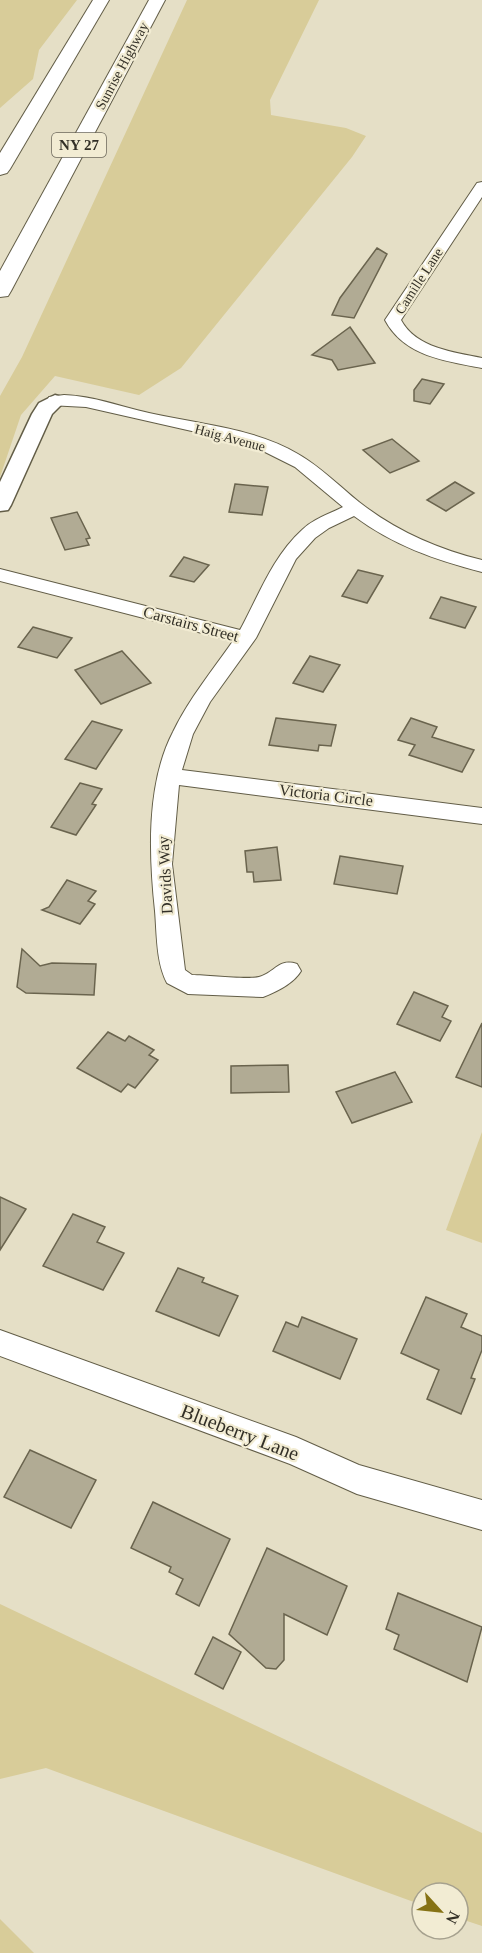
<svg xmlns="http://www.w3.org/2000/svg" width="482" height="1953" viewBox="0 0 482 1953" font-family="Georgia,serif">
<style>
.green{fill:#d8cc99}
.building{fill:#b1ab94;stroke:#6a644e;stroke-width:1.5}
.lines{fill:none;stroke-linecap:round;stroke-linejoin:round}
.minor-casing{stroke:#625d47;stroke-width:2}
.tertiary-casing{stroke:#625d47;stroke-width:3}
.motorway-casing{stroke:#625d47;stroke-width:2}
.minor{fill:#fff;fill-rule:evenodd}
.tertiary{fill:#fff;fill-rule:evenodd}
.motorway{fill:#fff;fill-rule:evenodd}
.labels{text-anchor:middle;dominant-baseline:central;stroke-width:4.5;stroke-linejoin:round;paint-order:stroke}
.far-street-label{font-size:14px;fill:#333027;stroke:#f2ecd3}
.shield{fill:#f2ecd3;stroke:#6c685b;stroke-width:1.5}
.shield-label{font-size:15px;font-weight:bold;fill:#333027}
.street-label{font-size:16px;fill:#333027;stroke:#f2ecd3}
.near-street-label{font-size:20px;fill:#333027;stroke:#f2ecd3}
</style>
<rect width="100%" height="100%" fill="#e5dfc6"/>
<g class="green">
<polygon points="0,0 77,0 39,50 33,79 0,108"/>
<polygon points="187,0 319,0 270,100 271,115 346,128 366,136 352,157 181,368 139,395 55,376 21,415 0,477 0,396 22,357"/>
<polygon points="482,1132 482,1243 446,1230"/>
<polygon points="0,1604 482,1833 482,1926 458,1918 458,1893 422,1893 422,1905 46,1768 0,1779"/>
<polygon points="0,1919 34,1953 0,1953"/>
</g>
<g class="building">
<polygon points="377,248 387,254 354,318 332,315 340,298"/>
<polygon points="350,327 375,363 338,370 332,360 312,355"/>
<polygon points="422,379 444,384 430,404 414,401 414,390"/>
<polygon points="392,439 419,461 390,473 363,450"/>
<polygon points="455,482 474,493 446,511 427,500"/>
<polygon points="235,484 268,487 262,515 229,512"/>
<polygon points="77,512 90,538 86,539 89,545 65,550 51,518"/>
<polygon points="184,557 209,565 194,582 170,576"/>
<polygon points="358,570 383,576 367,603 342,596"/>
<polygon points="441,597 476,607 465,628 430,618"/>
<polygon points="33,627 72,638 57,658 18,647"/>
<polygon points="122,651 151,683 101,704 75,670"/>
<polygon points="310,656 340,665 323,692 293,683"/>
<polygon points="276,718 336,725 331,746 319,745 318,751 269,745"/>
<polygon points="411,718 437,727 432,737 474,750 462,772 409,755 415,745 398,740"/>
<polygon points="92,721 122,730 96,769 65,759"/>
<polygon points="80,783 102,789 92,804 96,805 76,835 51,827"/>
<polygon points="277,847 281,880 254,882 253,872 247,872 245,851"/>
<polygon points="340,856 403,866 397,894 334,884"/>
<polygon points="67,880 96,891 88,901 95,904 80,924 42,910 49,907"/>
<polygon points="22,949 40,966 52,963 96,964 94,995 26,993 17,987"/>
<polygon points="414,992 448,1006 442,1017 451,1021 440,1041 397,1024"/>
<polygon points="482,1023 482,1087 456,1077"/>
<polygon points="108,1032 125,1041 129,1036 154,1050 149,1055 158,1060 135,1088 128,1084 121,1092 77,1068"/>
<polygon points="288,1065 289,1092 231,1093 231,1066"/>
<polygon points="395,1072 412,1102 352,1123 336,1092"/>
<polygon points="0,1197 26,1209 0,1250"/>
<polygon points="73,1214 105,1227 97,1242 124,1253 103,1290 43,1266"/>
<polygon points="178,1268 204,1278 202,1282 238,1296 219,1336 156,1311"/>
<polygon points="426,1297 467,1314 461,1327 482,1336 482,1350 471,1378 475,1379 461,1414 427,1399 439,1370 401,1353"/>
<polygon points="302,1317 357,1339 340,1379 273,1351 286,1322 298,1327"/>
<polygon points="30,1450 96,1480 71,1528 4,1497"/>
<polygon points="153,1502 230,1539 199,1606 176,1594 183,1579 169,1572 171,1567 131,1548"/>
<polygon points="267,1548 347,1586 327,1635 284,1614 284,1660 276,1669 266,1668 229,1634"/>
<polygon points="398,1593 482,1627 467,1682 394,1649 399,1635 386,1629"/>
<polygon points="213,1637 241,1652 223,1689 195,1674"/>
</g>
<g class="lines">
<defs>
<g id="minor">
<path d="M482,182v15l-81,123c15,28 52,32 81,38v10c-37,-7 -78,-12 -97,-48l92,-137z"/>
<path d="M64,395c30,1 57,12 85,18 49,11 105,15 149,41 23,13 41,32 61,48 37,29 78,47 123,58v12c-47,-12 -89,-27 -128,-56l-25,12 -14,10 -19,21 -40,79 -46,64 -17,32 -11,36 300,38v16l-303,-39 -7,79 13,106 7,5c15,0 55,5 67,2 16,-4 19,-19 38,-13l4,7c-7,12 -25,21 -38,26l-75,-3 -21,-11c-11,-21 -10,-49 -12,-72 -6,-56 -9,-127 18,-179 16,-33 39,-61 60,-91l-233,-60v-12l240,61c18,-33 33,-74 62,-100 11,-11 27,-16 41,-23l-48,-40 -36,-18 -32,-10 -141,-32 -37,-2 -2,-4 2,-4z"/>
<polygon points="0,1330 296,1437 359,1465 482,1500 482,1530 357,1494 290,1464 0,1356"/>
</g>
<polygon id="tertiary" points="55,395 62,397 65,401 52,414 11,505 8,510 0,511 0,482 32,414 39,403"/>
<g id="motorway">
<polygon points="93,0 109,0 10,169 7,173 0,175 0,153"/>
<polygon points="149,0 165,0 11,291 8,296 0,297 0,271"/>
</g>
</defs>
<use href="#minor" class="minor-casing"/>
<use href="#tertiary" class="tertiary-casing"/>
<use href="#motorway" class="motorway-casing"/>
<use href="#minor" class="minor"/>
<use href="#tertiary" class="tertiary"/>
<use href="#motorway" class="motorway"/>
</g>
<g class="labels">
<g class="far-street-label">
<text transform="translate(122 66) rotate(-62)">Sunrise Highway</text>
<text transform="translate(419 281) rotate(-57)">Camille Lane</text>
<text transform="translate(230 438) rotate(15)">Haig Avenue</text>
</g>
<rect class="shield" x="52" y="133" width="54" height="24" rx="4.5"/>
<g class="shield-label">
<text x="79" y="145">NY 27</text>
</g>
<g class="street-label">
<text transform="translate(191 624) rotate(15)">Carstairs Street</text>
<text transform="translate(326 795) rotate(7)">Victoria Circle</text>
<text transform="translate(165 875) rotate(-93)">Davids Way</text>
</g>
<g class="near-street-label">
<text transform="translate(240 1432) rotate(21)">Blueberry Lane</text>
</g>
</g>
<g transform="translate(440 1911) rotate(117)"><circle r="28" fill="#f2ecd3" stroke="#a6a18e" stroke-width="1.5"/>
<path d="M0-4.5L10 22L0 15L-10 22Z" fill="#867214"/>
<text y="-9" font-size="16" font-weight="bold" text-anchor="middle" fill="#333027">N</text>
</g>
</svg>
